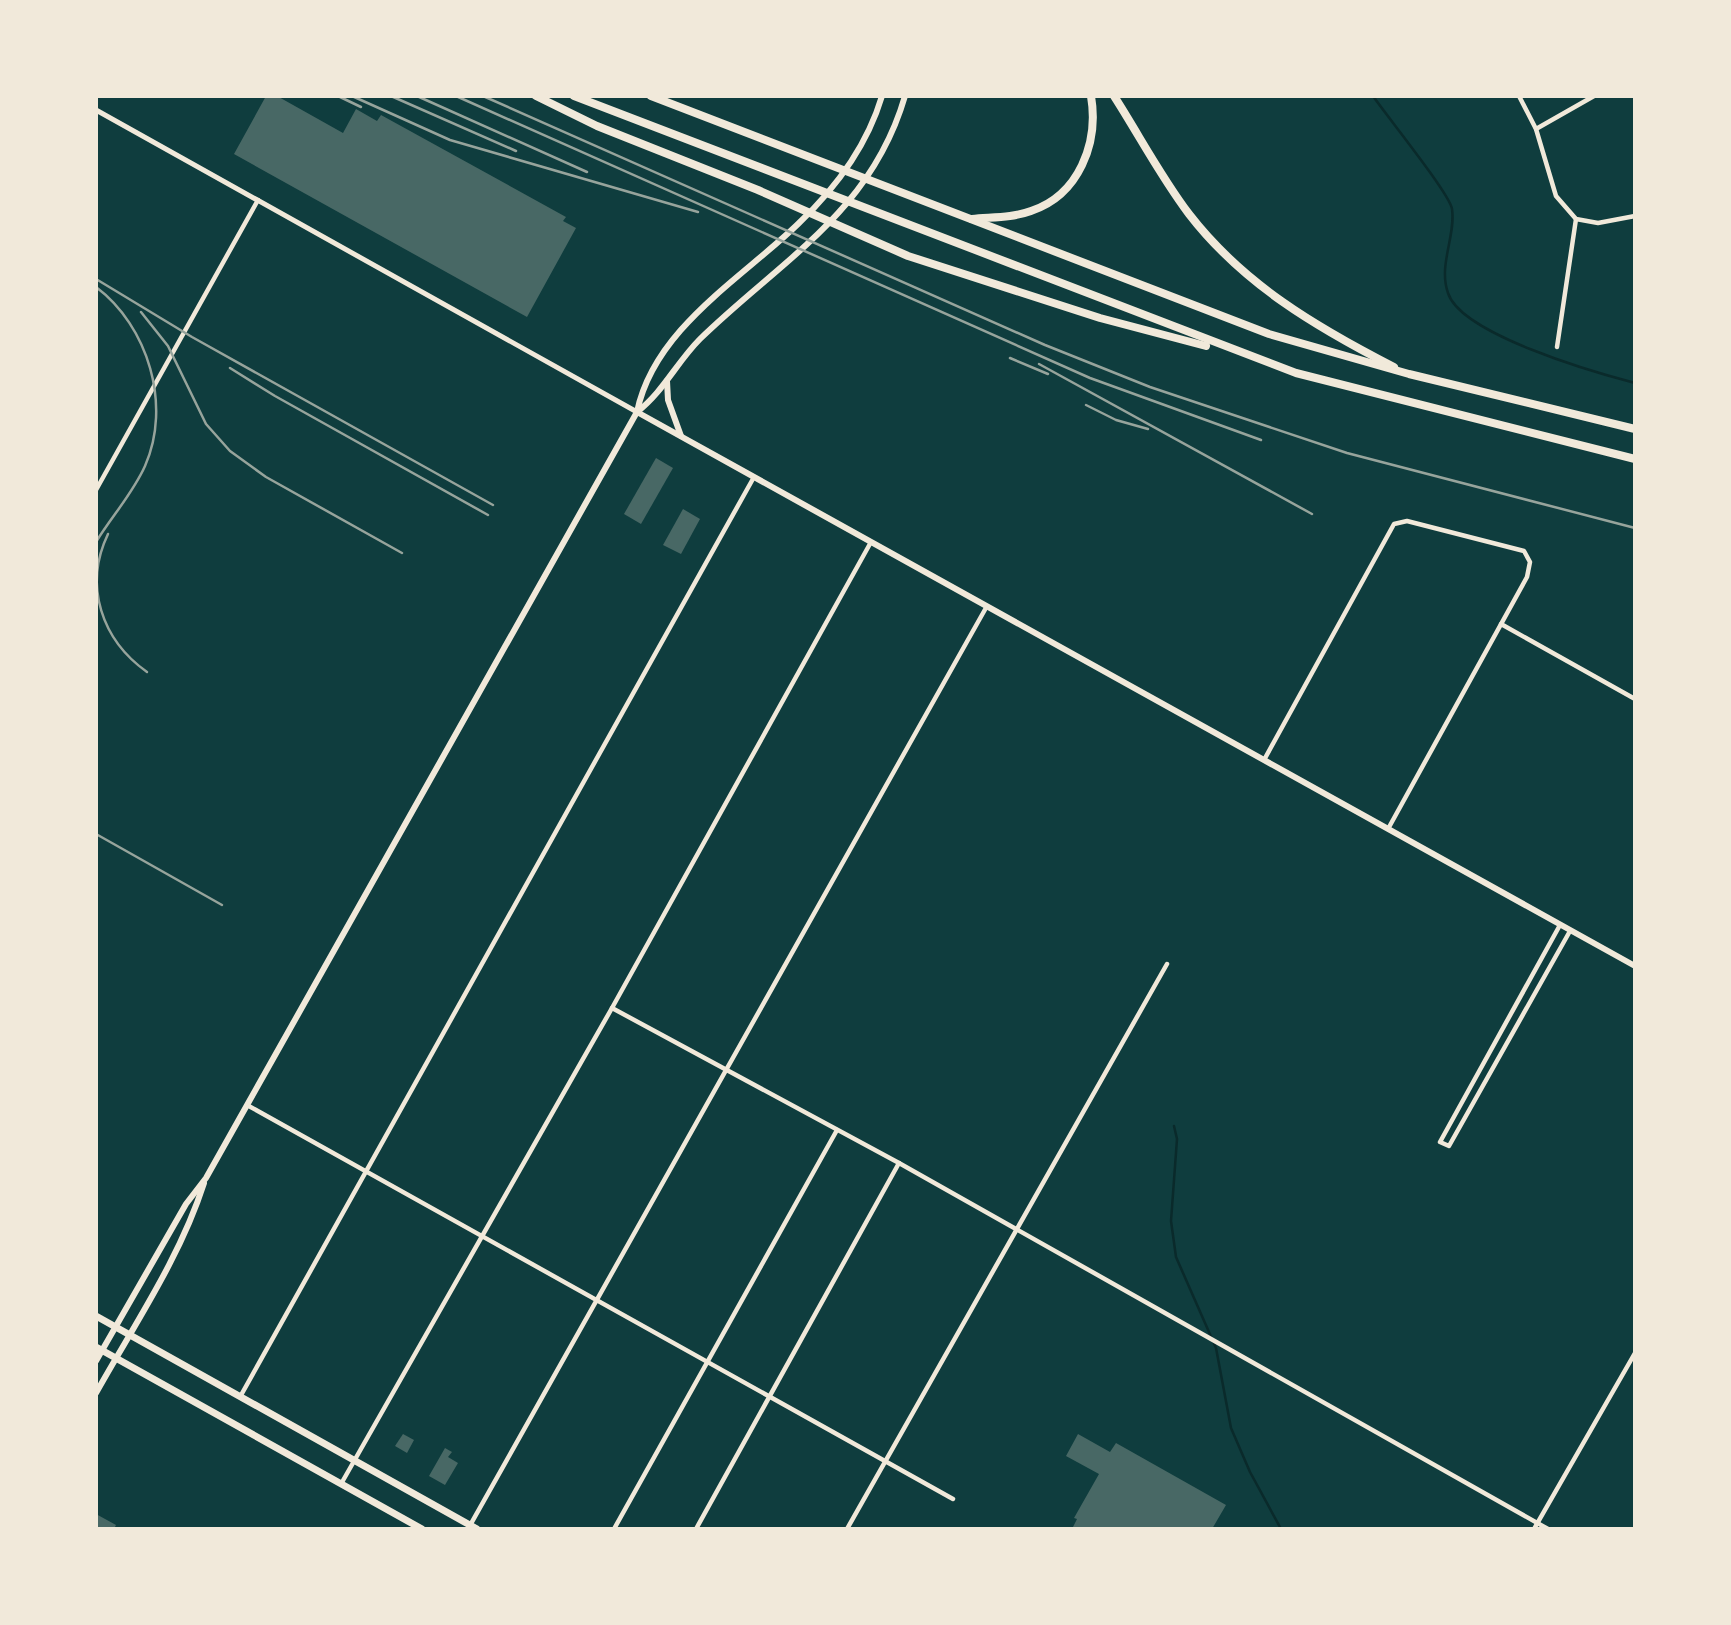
<svg xmlns="http://www.w3.org/2000/svg" width="1731" height="1625" viewBox="0 0 1731 1625" font-family="'Sofia Sans Condensed',sans-serif">
<style>
.lines{fill:none;stroke-linecap:round;stroke-linejoin:round}
.stream{stroke:#0a2a2b;stroke-width:2.5}
.building{fill:#486865}
.minor{stroke:#f1e9da;stroke-width:4.5}
.tertiary{stroke:#f1e9da;stroke-width:5}
.secondary{stroke:#f1e9da;stroke-width:6}
.primary{stroke:#f1e9da;stroke-width:7}
.motorway{stroke:#f1e9da;stroke-width:8}
.rail{stroke:#97a49c;stroke-width:2.5}
</style>
<rect width="100%" height="100%" fill="#0f3d3e"/>
<g class="lines">
<g class="stream">
<path d="M1373,96c13,19 77,98 79,113 4,27 -14,56 -4,84 13,41 145,79 187,90"/>
<polyline points="1174,1126 1177,1139 1171,1221 1176,1257 1216,1348 1231,1428 1250,1472 1281,1529"/>
</g>
</g>
<g class="building">
<polygon points="266,96 277,96 343,133 356,109 377,121 381,115 566,217 563,221 576,228 527,317 234,154"/>
<polygon points="656,458 673,468 641,524 624,514"/>
<polygon points="683,509 700,519 681,554 663,545"/>
<polygon points="403,1434 414,1440 407,1453 395,1446"/>
<polygon points="1078,1434 1110,1452 1116,1443 1226,1505 1212,1529 1072,1529 1077,1519 1074,1518 1099,1474 1066,1456"/>
<polygon points="445,1448 452,1452 448,1457 458,1463 445,1485 429,1476"/>
<polygon points="96,1514 116,1525 114,1529 96,1529"/>
</g>
<g class="lines">
<g class="minor">
<polyline points="1519,96 1536,129 1556,196 1576,219 1598,223 1635,216"/>
<polyline points="1536,129 1594,96"/>
<polyline points="1557,347 1576,219"/>
<polyline points="96,490 258,200"/>
<polyline points="1501,624 1635,699"/>
<polyline points="1264,760 1394,524 1407,521 1524,551 1530,562 1527,577 1388,829"/>
<polyline points="1560,925 1440,1142 1449,1146 1570,931"/>
<polyline points="612,1008 899,1163 1548,1529"/>
<polyline points="247,1105 953,1499"/>
<polyline points="240,1397 754,477"/>
<polyline points="341,1484 612,1008 871,542"/>
<polyline points="468,1529 987,606"/>
<polyline points="614,1529 837,1130"/>
<polyline points="696,1529 899,1163"/>
<polyline points="847,1529 1167,964"/>
<polyline points="1534,1529 1635,1353"/>
</g>
<polyline class="tertiary" points="96,110 637,412"/>
<g class="secondary">
<polyline points="667,381 668,400 681,436"/>
<polyline points="637,412 1635,966"/>
<path d="M637,412c26,-20 40,-50 63,-73 81,-79 171,-126 205,-243"/>
<path d="M96,1361l90,-157 20,-26 431,-766c17,-83 104,-133 161,-188 37,-35 69,-78 84,-128"/>
<path d="M96,1393c38,-68 84,-135 108,-210"/>
</g>
<g class="primary">
<polyline points="96,1316 477,1529"/>
<polyline points="96,1347 422,1529"/>
</g>
<g class="motorway">
<polyline points="536,96 597,126 758,190 908,256 1100,318 1206,346"/>
<polyline points="574,96 1296,373 1635,459"/>
<polyline points="651,96 1269,334 1409,374 1635,429"/>
<path d="M1114,96c25,39 47,81 75,118 54,70 127,113 205,153"/>
<path d="M972,219c20,-2 40,-1 59,-8 48,-16 68,-68 60,-115"/>
</g>
<g class="rail">
<polyline points="338,96 361,107"/>
<polyline points="352,96 450,140 698,212"/>
<polyline points="391,96 516,151"/>
<polyline points="417,96 587,172"/>
<polyline points="456,96 1090,378 1261,440"/>
<polyline points="483,96 1045,345 1150,387 1347,453 1635,528"/>
<polyline points="96,279 192,337 493,505"/>
<path d="M96,287c52,39 76,118 49,179 -12,27 -33,50 -49,76"/>
<polyline points="141,312 168,346 206,424 230,451 266,477 402,553"/>
<polyline points="1010,358 1048,374"/>
<polyline points="1039,364 1312,514"/>
<polyline points="230,368 275,396 488,515"/>
<polyline points="1086,405 1116,420 1148,429"/>
<path d="M108,534c-25,52 -6,106 39,138"/>
<polyline points="96,834 222,905"/>
</g>
</g>
<rect width="1731" height="1625" fill="none" stroke="#f1e9da" stroke-width="196"/>
</svg>
